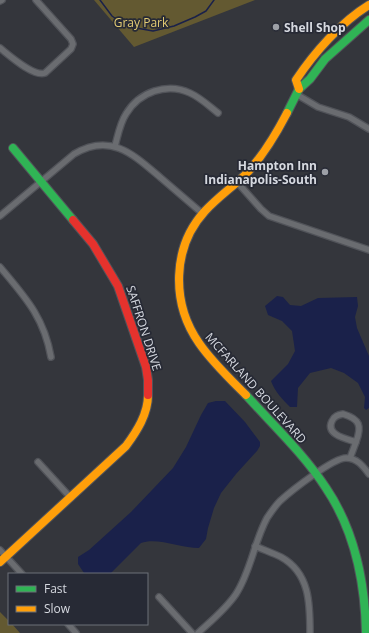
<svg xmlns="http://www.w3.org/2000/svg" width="369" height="633" viewBox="0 0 369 633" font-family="'Open Sans',sans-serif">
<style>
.green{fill:#635931}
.water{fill:#1a214a}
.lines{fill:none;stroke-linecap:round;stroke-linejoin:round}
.stream{stroke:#1a214a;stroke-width:1.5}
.street-casing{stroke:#515359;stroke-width:8}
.fast-casing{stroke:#515359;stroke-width:10}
.slow-casing{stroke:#515359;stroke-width:10}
.jam-casing{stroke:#515359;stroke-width:10}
.street{stroke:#6a6c70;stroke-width:5.5}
.fast{stroke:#30b455;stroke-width:8}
.slow{stroke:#ff9f0a;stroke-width:8}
.jam{stroke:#e5322d;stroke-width:8}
.poi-dot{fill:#9da0a7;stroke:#272a35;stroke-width:1.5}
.labels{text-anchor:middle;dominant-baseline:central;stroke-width:3.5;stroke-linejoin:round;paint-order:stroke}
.park-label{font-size:12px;fill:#e4cc74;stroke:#272a35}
.poi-label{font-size:12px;font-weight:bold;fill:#d6d9e0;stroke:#272a35;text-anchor:start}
.street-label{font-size:12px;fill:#d6d9e0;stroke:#272a35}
</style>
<rect width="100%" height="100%" fill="#34363c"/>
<g class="green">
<polygon points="94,0 255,0 134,47"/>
<polygon points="0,612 9,621 9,624 12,624 20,633 0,633"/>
</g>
<g class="water">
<path d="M277,296l6,1 7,8 11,1 17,-8 39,-1 1,9 -3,11 2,11 12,28v52l-3,2 -2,-2 1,-11 -7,-14 -14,-10 -13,-5 -21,5 -12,15 -1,19h-7c-7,-7 -15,-15 -19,-26l17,-17 7,-13 -3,-20 -10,-10 -14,-6 -3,-9z"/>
<path d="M216,401h9l20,21 15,20v4l-3,5 -21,23 -15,19 -7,15 -6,20 -2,11 -7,9c-18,0 -42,-11 -58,-5l-31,31 -26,-1 -6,-9v-7l11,-7 42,-38 42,-44 13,-21 15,-32 7,-12z"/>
</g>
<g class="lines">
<polyline class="stream" points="100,0 112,16 119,21 131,27 153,31 174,26 195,17 206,11 214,0"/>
<defs>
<g id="street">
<polyline points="0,1 2,0"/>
<path d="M0,48c9,7 33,29 45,25l26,-24 2,-5 -2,-5 -35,-39"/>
<polyline points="296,94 318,107 349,117 369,129"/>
<path d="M115,146c3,-11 5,-23 11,-32 13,-22 41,-32 64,-21 11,5 19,13 28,20"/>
<polyline points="237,182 261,209 269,216 369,250"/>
<path d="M0,216l74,-62c37,-22 60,1 87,24 14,12 28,24 42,36"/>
<path d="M0,267c25,30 44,50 51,90"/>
<path d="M343,414c17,5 19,12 13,28 -9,-3 -31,-7 -24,-21 2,-5 6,-6 11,-7z"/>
<polyline points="350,458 356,442"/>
<polyline points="38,462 71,498"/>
<path d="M255,546c9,4 18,7 26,11 29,16 29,47 29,76"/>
<polyline points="0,550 22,574"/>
<polyline points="159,597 192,633"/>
<polyline points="68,624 76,633"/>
<path d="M198,633c13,-12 28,-24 38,-39 15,-23 18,-52 31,-76 4,-6 8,-12 13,-17 11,-10 53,-43 66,-43 11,0 17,8 23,16"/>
</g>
<g id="fast">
<polyline points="287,113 299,89 310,79 325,59 369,20"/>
<polyline points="13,148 73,220"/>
<path d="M246,395c27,30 58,59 80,93 29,43 39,94 40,145"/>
</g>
<g id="slow">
<path d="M299,89l-3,-9c18,-27 45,-58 73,-75"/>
<path d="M246,395c-16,-16 -34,-33 -47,-52 -28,-40 -27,-96 6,-132 12,-13 26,-23 39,-35 18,-18 31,-40 43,-63"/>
<path d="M0,562l126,-116c11,-15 22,-32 22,-51"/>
</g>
<polyline id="jam" points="73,220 93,244 118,286 146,367 148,380 148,395"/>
</defs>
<use href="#street" class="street-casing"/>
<use href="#fast" class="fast-casing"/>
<use href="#slow" class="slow-casing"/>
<use href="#jam" class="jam-casing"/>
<use href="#street" class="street"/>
<use href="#fast" class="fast"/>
<use href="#slow" class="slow"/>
<use href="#jam" class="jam"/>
</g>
<g class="poi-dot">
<circle cx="276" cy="27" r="4"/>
<circle cx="325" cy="172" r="4"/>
</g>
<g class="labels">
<g class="park-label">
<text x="141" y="22">Gray Park</text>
</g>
<g class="poi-label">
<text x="284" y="27">Shell Shop</text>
<text x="317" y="165" text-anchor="end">Hampton Inn<tspan x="317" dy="14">Indianapolis-South</tspan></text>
</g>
<g class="street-label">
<text transform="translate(144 328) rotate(72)">SAFFRON DRIVE</text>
<text transform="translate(256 388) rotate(48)">MCFARLAND BOULEVARD</text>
</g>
</g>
<rect x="8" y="573" width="140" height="52" fill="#272a35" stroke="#6d7079"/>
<rect x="16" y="586" width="20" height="6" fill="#30b455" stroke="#6d7079"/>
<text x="44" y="593" font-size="12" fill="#d6d9e0">Fast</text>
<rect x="16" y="606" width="20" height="6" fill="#ff9f0a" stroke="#6d7079"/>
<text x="44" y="613" font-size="12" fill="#d6d9e0">Slow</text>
</svg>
